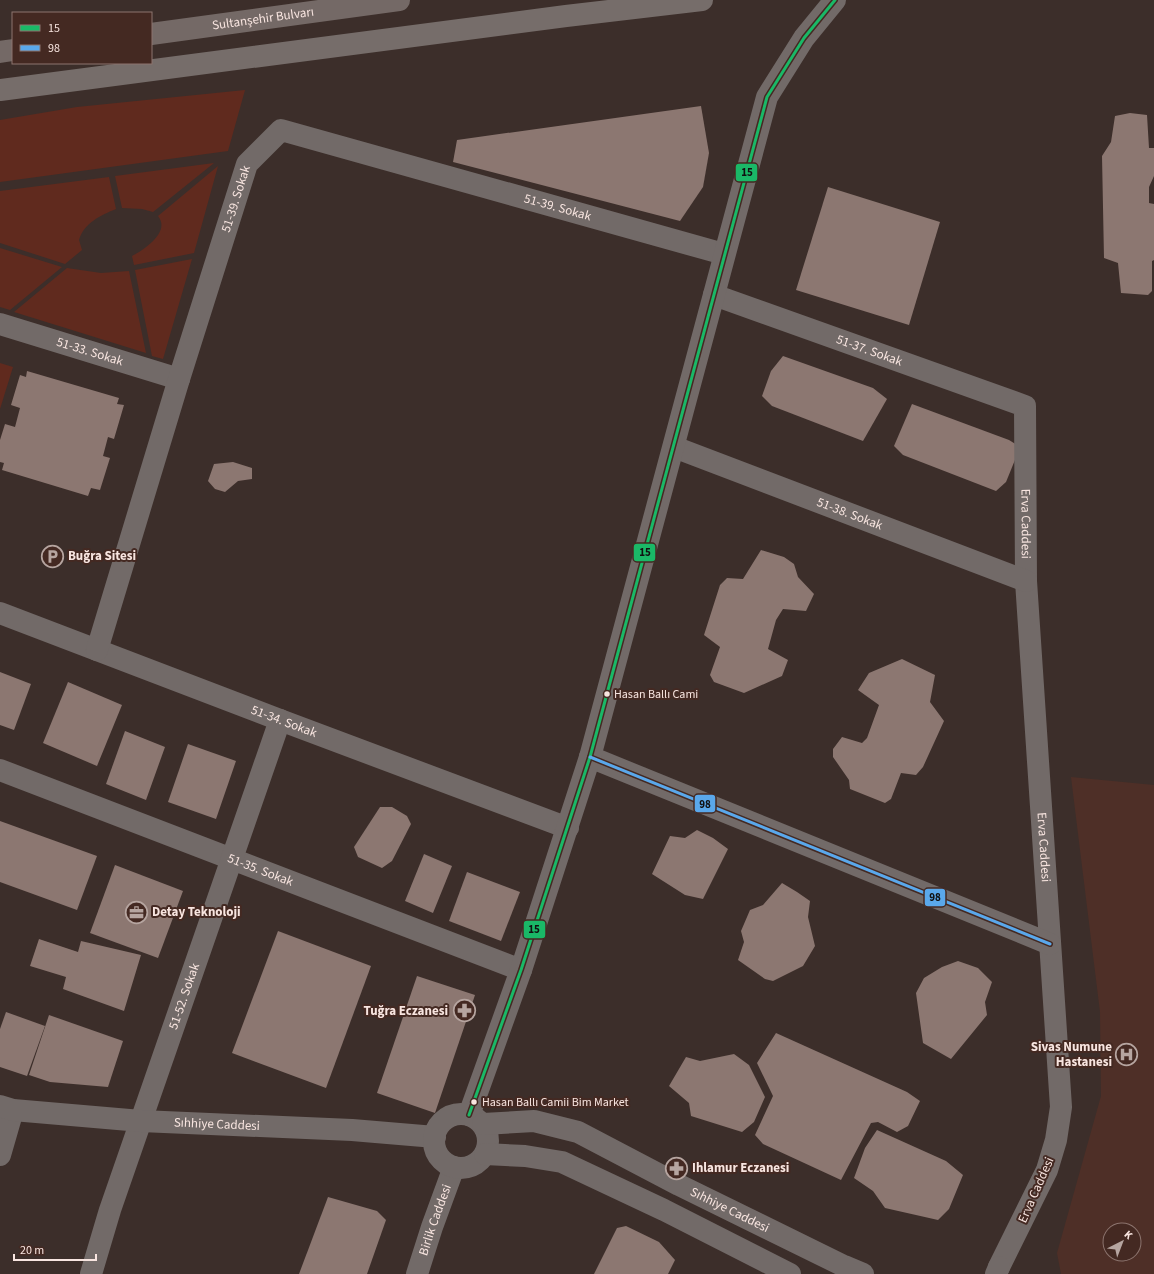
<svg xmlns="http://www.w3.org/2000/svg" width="1154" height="1274" viewBox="0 0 1154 1274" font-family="'Source Sans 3',sans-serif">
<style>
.built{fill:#4e2f27;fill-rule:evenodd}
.green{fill:#602a1e}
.building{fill:#8c7771}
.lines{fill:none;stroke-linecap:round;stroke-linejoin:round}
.minor{stroke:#726a68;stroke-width:22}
.tertiary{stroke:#726a68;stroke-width:22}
.secondary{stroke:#766d6a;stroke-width:22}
.trunk{stroke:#746966;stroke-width:22}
.bus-1-casing{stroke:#442922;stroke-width:6}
.bus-2-casing{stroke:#442922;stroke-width:6}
.bus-1{stroke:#1ab867;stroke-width:3}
.bus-2{stroke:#5aa8eb;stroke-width:3}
.bus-dot{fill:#f8e5e0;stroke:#442922;stroke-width:1.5}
.labels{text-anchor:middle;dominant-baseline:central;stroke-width:4;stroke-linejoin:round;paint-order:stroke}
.bus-label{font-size:12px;fill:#f8e5e0;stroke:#442922;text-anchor:start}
.street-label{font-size:13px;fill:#f8e5e0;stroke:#442922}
.poi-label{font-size:13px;font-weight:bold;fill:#f8e5e0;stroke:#442922;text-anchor:start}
.line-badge{stroke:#442922;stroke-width:1.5}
.pale-badge-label{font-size:11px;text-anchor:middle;font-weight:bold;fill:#111}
</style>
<rect width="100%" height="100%" fill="#3c2e2a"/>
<path class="built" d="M1071,777l83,8v489h-93l-4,-21 44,-157 -1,-84zM1110,1230h24v24h-24z"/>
<g class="green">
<polygon points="245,90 228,151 0,182 0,120 77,107"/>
<polygon points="214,163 153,212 142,209 122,208 115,176"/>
<path d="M218,166l-24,87 -60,12 -2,-9c12,-6 39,-24 26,-40z"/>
<path d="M109,177l7,32c-15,6 -32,14 -37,31l3,10 -17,14 -65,-21v-52z"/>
<polygon points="0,248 62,267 10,310 0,307"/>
<polygon points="192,259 163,359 152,356 135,270"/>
<polygon points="67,268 101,273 129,271 146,353 14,312"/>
<polygon points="0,363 13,367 0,409"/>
</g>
<g class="building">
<polygon points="701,106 709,153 703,187 680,221 453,162 457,140"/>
<polygon points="1130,113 1147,115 1149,148 1154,148 1154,176 1149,187 1149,203 1154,204 1154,260 1152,261 1152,291 1148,295 1121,293 1118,263 1104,258 1102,156 1111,142 1115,116"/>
<polygon points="828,187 940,222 909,325 796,290"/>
<polygon points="783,356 873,388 887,399 863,441 772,406 762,396 771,371"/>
<polygon points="27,371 119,398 117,404 124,405 114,439 108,437 103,456 110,458 100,490 91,488 88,496 2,470 4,463 0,462 0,440 5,424 15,427 20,408 11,405 20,375 26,377"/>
<polygon points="912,404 1009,440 1017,445 1017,455 1006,482 996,491 903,455 894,446"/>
<polygon points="233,462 252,468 252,479 238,481 225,492 215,489 208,481 214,464"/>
<polygon points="761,550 784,557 794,564 798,577 814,594 806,611 783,609 776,620 768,649 788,660 782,676 744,693 714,682 710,675 720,647 704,635 720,585 727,578 743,579"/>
<polygon points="902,659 935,675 930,702 944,721 923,767 916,775 901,773 891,799 885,803 850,789 849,780 833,757 833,749 842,737 862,743 867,738 879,705 858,690 869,673"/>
<polygon points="0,672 31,684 14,730 0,725"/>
<polygon points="68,682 122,705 97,766 43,743"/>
<polygon points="125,731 165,747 146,800 106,784"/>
<polygon points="188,744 236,761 216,819 168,802"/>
<polygon points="380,807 392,807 407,816 411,824 392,861 382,868 358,857 354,847"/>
<polygon points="0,821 97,856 77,910 0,882"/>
<polygon points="697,830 713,838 728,849 703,899 685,895 652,874 670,836 685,838"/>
<polygon points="424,854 452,866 433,913 405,901"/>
<polygon points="115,865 183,891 158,958 90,933"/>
<polygon points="467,872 520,892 501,941 449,921"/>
<polygon points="782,883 797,892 810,901 808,917 815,946 803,966 773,981 765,979 738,960 744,942 741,931 750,910 763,905"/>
<polygon points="278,931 371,966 326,1088 232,1053"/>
<polygon points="39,939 78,952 81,941 141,955 124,1011 63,989 66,977 30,966"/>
<polygon points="958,961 978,968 992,982 985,1002 987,1015 951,1059 923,1043 916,993 924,978 942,967"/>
<polygon points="417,976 475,995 435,1113 377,1093"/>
<polygon points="6,1012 45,1026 27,1076 0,1067 0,1029"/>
<polygon points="49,1015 123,1041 108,1087 50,1082 29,1075"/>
<polygon points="776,1033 907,1092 920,1101 908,1126 897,1132 878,1122 871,1123 841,1180 763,1144 755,1135 773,1096 757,1063"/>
<polygon points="734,1054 749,1065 765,1097 754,1122 742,1132 691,1116 689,1103 669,1086 686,1057 700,1061"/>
<polygon points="877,1130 946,1161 963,1175 949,1209 938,1220 885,1208 873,1191 854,1178 865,1148"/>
<polygon points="328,1197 377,1211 386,1220 367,1274 299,1274"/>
<polygon points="626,1226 659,1242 675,1260 668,1274 594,1274 617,1228"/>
</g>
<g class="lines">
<g class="minor">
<path id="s1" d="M714,295l311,111 1,175 35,526 -5,33 -9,30 -48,97"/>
<path id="s2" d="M0,324l179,55"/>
<path id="s3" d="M674,447l352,134"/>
<path id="s4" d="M0,613l280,107 288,108"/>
<path id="s5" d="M97,650l82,-271 68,-215 34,-34 443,124"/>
<polyline points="590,757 1050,944"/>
<path id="s6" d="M0,770l521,200"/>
<polyline points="469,1115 521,970 590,757 767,97 804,38 835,0"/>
<polyline points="0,1155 13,1110"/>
<path id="s7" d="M91,1274l19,-64 170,-490"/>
<path id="s8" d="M417,1274l15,-47 22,-60"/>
</g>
<g class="tertiary">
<path id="s9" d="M0,1106l13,4 128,11 211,9 83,7"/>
<circle cx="461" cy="1141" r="27"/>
<path id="s10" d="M483,1124l51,-3 44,11 101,53 165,81 19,8"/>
<polyline points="485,1154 525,1156 562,1162 664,1210 790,1274"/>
<polyline points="996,1274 999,1267"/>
</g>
<polyline class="secondary" points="0,90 566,16 702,0"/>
<g class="trunk">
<path id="s11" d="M151,34l248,-34"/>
<polyline points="0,52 13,50"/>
</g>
<defs>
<polyline id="bus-1" points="469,1115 521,970 590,757 767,97 804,38 835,0"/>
<polyline id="bus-2" points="590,757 1050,944"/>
</defs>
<use href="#bus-1" class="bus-1-casing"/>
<use href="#bus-2" class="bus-2-casing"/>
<use href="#bus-1" class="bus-1"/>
<use href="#bus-2" class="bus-2"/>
</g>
<defs>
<symbol id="parking-ring" viewBox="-11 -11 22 22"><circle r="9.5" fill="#442922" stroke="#b6a5a0" stroke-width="1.5"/><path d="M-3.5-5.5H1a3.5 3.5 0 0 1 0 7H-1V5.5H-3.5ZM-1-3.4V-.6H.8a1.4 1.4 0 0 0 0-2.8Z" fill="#b6a5a0"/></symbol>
<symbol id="office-ring" viewBox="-11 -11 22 22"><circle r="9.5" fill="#442922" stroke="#b6a5a0" stroke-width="1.5"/><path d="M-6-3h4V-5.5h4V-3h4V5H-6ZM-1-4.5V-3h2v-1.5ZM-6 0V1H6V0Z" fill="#b6a5a0"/></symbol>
<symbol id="pharmacy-ring" viewBox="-11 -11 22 22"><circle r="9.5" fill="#442922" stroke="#b6a5a0" stroke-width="1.5"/><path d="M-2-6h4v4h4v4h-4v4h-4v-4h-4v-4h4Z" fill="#b6a5a0"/></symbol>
<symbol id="hospital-ring" viewBox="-11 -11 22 22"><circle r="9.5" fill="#442922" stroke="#b6a5a0" stroke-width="1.5"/><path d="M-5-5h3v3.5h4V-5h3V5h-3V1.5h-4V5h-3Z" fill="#b6a5a0"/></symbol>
</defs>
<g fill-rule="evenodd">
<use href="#parking-ring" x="40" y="544" width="25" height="25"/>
<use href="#office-ring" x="124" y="900" width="25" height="25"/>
<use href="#pharmacy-ring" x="452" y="998" width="25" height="25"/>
<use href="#hospital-ring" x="1114" y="1042" width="25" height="25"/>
<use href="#pharmacy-ring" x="664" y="1156" width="25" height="25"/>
</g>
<g class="bus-dot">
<circle cx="607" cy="694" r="3.5"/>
<circle cx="474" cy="1102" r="3.5"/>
</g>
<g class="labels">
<g class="bus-label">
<text x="614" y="694">Hasan Ballı Cami</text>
<text x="482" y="1102">Hasan Ballı Camii Bim Market</text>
</g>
<g class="street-label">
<text stroke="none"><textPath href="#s11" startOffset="113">Sultanşehir Bulvarı</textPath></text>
<text stroke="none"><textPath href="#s5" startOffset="472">51-39. Sokak</textPath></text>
<text stroke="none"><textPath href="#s5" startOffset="844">51-39. Sokak</textPath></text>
<text stroke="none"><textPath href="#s2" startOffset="94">51-33. Sokak</textPath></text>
<text stroke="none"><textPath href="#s1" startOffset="165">51-37. Sokak</textPath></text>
<text stroke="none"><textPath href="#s3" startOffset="188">51-38. Sokak</textPath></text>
<text stroke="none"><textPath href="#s1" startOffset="448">Erva Caddesi</textPath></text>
<text stroke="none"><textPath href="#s4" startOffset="304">51-34. Sokak</textPath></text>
<text stroke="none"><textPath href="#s1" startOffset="772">Erva Caddesi</textPath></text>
<text stroke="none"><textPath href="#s6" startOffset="279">51-35. Sokak</textPath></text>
<text stroke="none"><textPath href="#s7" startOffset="293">51-52. Sokak</textPath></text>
<text stroke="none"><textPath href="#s9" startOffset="218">Sıhhiye Caddesi</textPath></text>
<text transform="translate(1036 1190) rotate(-66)">Erva Caddesi</text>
<text stroke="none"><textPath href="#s10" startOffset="267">Sıhhiye Caddesi</textPath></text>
<text stroke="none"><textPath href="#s8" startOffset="57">Birlik Caddesi</textPath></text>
</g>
<g class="poi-label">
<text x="68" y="556">Buğra Sitesi</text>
<text x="152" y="912">Detay Teknoloji</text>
<text x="448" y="1011" text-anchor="end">Tuğra Eczanesi</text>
<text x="1112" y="1047" text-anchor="end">Sivas Numune<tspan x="1112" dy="15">Hastanesi</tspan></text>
<text x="692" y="1168">Ihlamur Eczanesi</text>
</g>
</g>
<g class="line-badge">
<rect x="735" y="163" width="23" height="19" rx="4" fill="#1ab867"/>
<rect x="633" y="543" width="23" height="19" rx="4" fill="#1ab867"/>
<rect x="694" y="794" width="22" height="19" rx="4" fill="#5aa8eb"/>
<rect x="924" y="888" width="22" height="19" rx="4" fill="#5aa8eb"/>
<rect x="523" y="920" width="23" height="19" rx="4" fill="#1ab867"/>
</g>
<g class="pale-badge-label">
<text x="747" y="176">15</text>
<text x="645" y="556">15</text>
<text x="705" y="808">98</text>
<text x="935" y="901">98</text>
<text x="534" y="933">15</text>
</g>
<rect x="12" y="12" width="140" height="52" fill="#442922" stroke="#8c746e"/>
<rect x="20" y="25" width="20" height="6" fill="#1ab867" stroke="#8c746e"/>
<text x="48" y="32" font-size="12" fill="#f8e5e0">15</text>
<rect x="20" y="45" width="20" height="6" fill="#5aa8eb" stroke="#8c746e"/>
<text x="48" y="52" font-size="12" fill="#f8e5e0">98</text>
<g transform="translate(1122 1242) rotate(42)"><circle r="19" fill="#442922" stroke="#8c746e"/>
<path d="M0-3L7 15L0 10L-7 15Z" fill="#b6a5a0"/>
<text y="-6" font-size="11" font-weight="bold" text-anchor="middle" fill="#f8e5e0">K</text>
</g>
<path d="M14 1254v6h82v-6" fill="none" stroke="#f8e5e0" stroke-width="2"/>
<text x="20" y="1254" font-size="12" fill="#f8e5e0" stroke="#442922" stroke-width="3" paint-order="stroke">20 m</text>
</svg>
